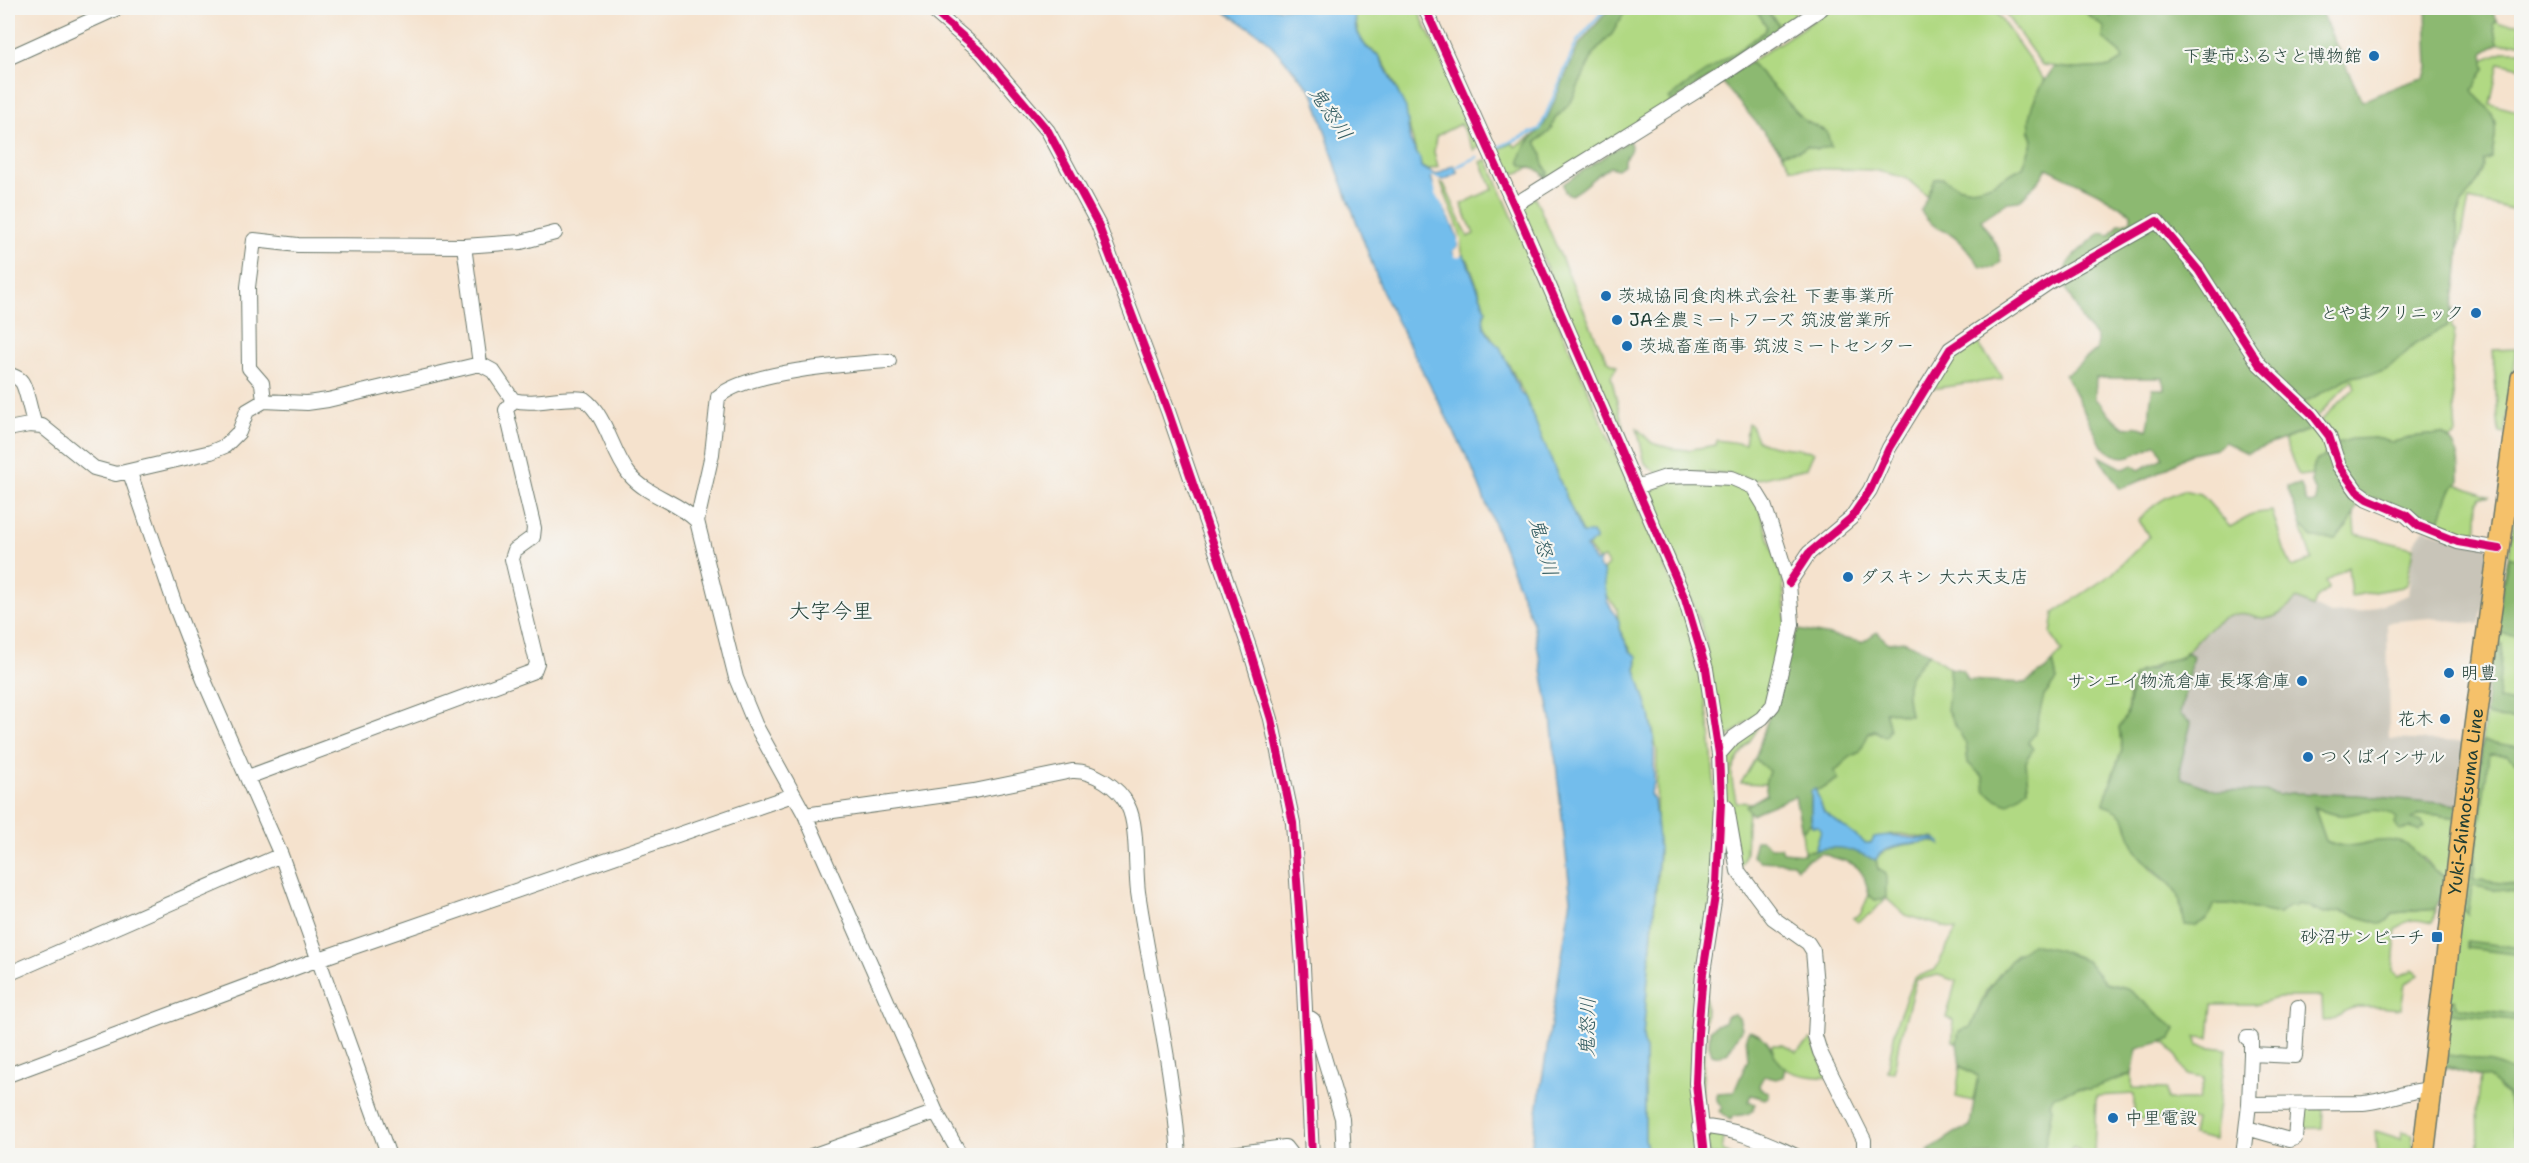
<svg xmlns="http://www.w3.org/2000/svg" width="2529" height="1163" font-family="'Shantell Sans','Klee One',sans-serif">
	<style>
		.industrial { fill: #c8c4b8 }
		.green { fill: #b1d983; stroke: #688b5c; stroke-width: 1.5 }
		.forest { fill: #8cb971; stroke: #567b52; stroke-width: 1.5; fill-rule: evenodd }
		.water { fill: #73bdec; stroke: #497d90; stroke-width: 1.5 }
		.pier { fill: #f5e2cd }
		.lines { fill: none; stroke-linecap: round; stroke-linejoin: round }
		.stream { stroke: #73bdec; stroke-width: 3 }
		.street-casing { stroke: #6a776a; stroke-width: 16 }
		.primary-casing { stroke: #6a776a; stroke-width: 24 }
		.street { stroke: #fff; stroke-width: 14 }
		.primary { stroke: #f5c16b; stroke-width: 21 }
		.cycleway-casing { stroke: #f6f6f2; stroke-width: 11 }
		.cycleway { stroke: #d6006c; stroke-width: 8 }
		.poi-dot { fill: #1f6fb2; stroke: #f6f6f2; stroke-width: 2 }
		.labels { text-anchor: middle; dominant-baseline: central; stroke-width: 4.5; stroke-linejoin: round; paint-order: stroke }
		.poi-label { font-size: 18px; fill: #1f3d34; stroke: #f6f6f2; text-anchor: start }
		.street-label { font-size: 18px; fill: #1f3d34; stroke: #f6f6f2 }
		.water-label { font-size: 20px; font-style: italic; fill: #345d62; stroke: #f6f6f2 }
		.quarter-label { font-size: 21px; fill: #1f3d34; stroke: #f6f6f2 }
	</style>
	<rect width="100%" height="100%" fill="#f6f6f2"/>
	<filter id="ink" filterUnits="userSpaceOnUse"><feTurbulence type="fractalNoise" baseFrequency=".0167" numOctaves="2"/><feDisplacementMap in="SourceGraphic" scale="12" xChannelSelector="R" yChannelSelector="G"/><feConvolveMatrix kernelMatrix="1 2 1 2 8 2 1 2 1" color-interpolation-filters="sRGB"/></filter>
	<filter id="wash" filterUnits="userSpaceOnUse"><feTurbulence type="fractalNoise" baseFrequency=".008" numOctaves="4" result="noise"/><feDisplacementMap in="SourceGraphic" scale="24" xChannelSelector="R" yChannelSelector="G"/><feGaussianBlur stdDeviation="1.35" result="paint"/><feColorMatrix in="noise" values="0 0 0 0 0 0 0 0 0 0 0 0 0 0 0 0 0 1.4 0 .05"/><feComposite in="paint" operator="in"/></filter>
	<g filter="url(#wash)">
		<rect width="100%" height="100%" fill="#f5e2cd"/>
		<path class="industrial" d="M2424 529 2491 548 2480 624 2430 618 2387 622 2389 739 2466 742 2458 805 2388 797 2291 793 2277 795 2269 792 2217 791 2182 778 2180 767 2191 723 2180 714 2193 657 2185 652 2193 643 2210 625 2235 614H2249L2263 619 2288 609 2297 599 2331 614 2361 612 2408 595 2414 543Z"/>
		<path class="green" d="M1354 8H1417L1481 146 1474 150 1460 124 1436 136 1434 152 1438 167 1428 170 1421 167C1420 159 1416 153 1414 145 1406 114 1399 86 1380 57 1377 52 1371 51 1366 46 1356 36 1356 21 1354 8Z
			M1627 8H1755L1768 28 1671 103 1547 181 1543 175 1547 176 1548 172 1543 164 1542 154 1536 142 1550 131 1555 119 1571 102 1594 53 1612 34Z
			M1765 8H1791L1798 17 1789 21 1776 34 1778 24Z
			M1833 8H1993L2045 81 2040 88 2029 131 2033 140 2023 167C1993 182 1975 201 1943 178L1936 179 1927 196 1906 178 1874 170 1791 168 1782 153 1800 150 1807 146 1818 149 1827 132 1805 121 1750 62Z
			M2001 8H2083L2089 16 2104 27 2109 43 2121 53 2123 60 2110 67 2075 69 2042 65Z
			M2496 20 2500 23 2521 24V43L2498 44 2494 24Z
			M2505 51H2521V68L2499 63 2490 104 2521 112 2522 188 2519 199 2521 200V212L2469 200 2459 250C2457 232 2455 215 2464 199 2472 185 2483 178 2483 161L2491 158C2494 144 2499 126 2491 113 2486 104 2477 99 2472 90L2485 69 2483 60Z
			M1541 131 1529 139 1523 166 1533 167 1509 176 1504 175 1493 152 1513 143 1515 147Z
			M1487 159 1682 606 1699 654 1710 731 1714 780 1715 811 1699 1155H1648L1645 1139V1050L1643 1036 1659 855 1656 823 1657 751 1650 715 1636 670 1638 663 1619 629 1617 608 1607 597 1604 590 1602 575 1603 570 1608 565 1604 558 1598 560 1588 546 1587 534 1582 533 1578 525 1525 397 1510 366 1485 327 1483 319 1486 310 1468 260 1463 258 1459 230 1441 183 1444 184 1468 237 1474 234 1461 204 1493 189 1481 162Z
			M1535 197 1596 338 1608 361 1617 366 1611 376 1631 461 1522 211 1524 204Z
			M2454 307 2451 328 2455 330 2451 363 2456 434 2450 439 2442 434 2418 436 2393 442 2375 438 2338 443 2321 420 2355 388 2352 380 2318 416 2303 403 2350 377 2388 369 2415 344 2447 326Z
			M1973 337 2002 376V379L1930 389 1955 352Z
			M2516 349 2504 434 2499 433 2493 350Z
			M1748 423 1751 425 1757 440C1776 450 1793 446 1814 452L1807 468 1755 480 1721 473 1656 472 1645 463 1637 428 1652 443 1670 448 1687 450 1716 445 1717 440 1745 444Z
			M2316 427 2328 455 2324 456 2314 474 2299 476 2284 440Z
			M1717 480 1745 488 1758 503 1783 582 1786 624 1766 707 1722 742 1704 634 1695 609 1647 498 1649 492 1671 481Z
			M2456 484 2490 497H2480L2478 502 2476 541 2435 529C2445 517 2442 493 2456 484Z
			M2184 490 2201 494 2230 527 2256 513 2272 511 2285 552 2292 567 2312 560 2301 526 2319 537 2335 539 2349 524 2354 513 2356 534 2413 548 2407 584 2402 587 2351 596 2348 567 2326 581 2329 588 2316 599 2313 607 2297 599C2288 608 2275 621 2261 618 2252 616 2243 611 2233 615 2208 623 2201 638 2183 655 2177 661 2168 659 2161 662 2152 667 2152 669 2140 671 2137 678 2131 687 2129 694 2127 707 2129 717 2119 727L2122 750 2111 779 2117 810 2125 816 2127 827 2151 869 2171 885 2179 896 2182 915 2207 919 2213 904H2230L2279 914 2289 906 2297 904 2308 906 2315 911H2340L2381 923 2387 921 2393 913 2435 909 2433 923C2417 919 2409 917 2396 929L2393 971 2399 976 2413 970 2419 975 2405 984 2401 1009C2389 1008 2363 1005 2353 1008 2339 1011 2338 1020 2323 1021L2322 997H2279L2255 1005H2212L2209 1038 2195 1037 2198 1045 2226 1049 2214 1140 2192 1135 2195 1120 2134 1119V1094L2096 1096 2094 1155H2079V1150L2072 1147 2071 1155H2043L2052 1108 2050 1103 2053 1096 2060 1092 2077 1088 2090 1089 2132 1074V1088L2166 1089 2167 1100H2199L2204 1078 2187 1075 2168 1043 2158 1042 2171 1039 2176 1029 2127 988 2105 983 2086 960 2017 953 1986 991 1971 1027 1959 1031 1957 1043 1953 1041V1020L1946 1018 1956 981 1938 975 1916 980 1899 1042 1894 1072 1887 1071 1897 1021 1914 978 1935 970 1956 930 1905 915 1886 898 1873 912 1858 922 1853 918 1860 915 1869 895 1876 900 1878 869 1876 860C1880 846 1929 838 1941 844L1935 838C1919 840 1905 832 1892 834 1882 835 1875 844 1865 843L1824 812 1815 789 1824 788C1833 773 1843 759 1860 752 1866 732 1869 730 1890 729L1885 711C1894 710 1900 716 1910 715 1902 678 1907 680 1929 653L1949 668 1950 682 1948 710 1966 744 1968 763 1983 777 1985 790 2028 789 2026 761 2028 742 2044 696 2057 680 2053 662 2062 651 2051 634 2054 613 2112 574 2149 537 2139 520C2152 505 2165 496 2184 490Z
			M2521 503V1142L2510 1091 2498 1088 2508 1095 2514 1133 2521 1152 2518 1155H2492L2478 1150 2477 1102 2480 1077 2439 1066 2505 565 2509 556 2516 505Z
			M1758 728C1752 740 1733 761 1732 773 1731 782 1735 793 1736 802L1752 803 1747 807 1749 810C1743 830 1752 851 1739 868 1732 830 1711 778 1735 742 1739 736 1752 732 1758 728Z
			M1755 759 1769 771 1765 784 1741 783Z
			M2314 806C2340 825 2361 803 2387 811 2399 815 2407 827 2419 831L2411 820C2422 809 2441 817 2455 817L2448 878 2435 872 2424 858 2370 842 2348 848 2326 841Z
			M1811 823 1812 826H1818L1821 830 1815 850 1804 851 1802 831Z
			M1811 1039 1829 1078C1806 1076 1773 1076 1772 1045H1784L1797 1052Z
			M1960 1066 1978 1076 1973 1101 1956 1097Z
			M2303 1108H2323L2322 1128H2299Z
			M2376 1131 2401 1139 2402 1131 2413 1134 2411 1155H2378Z
			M1725 1133 1722 1150 1730 1155H1709L1706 1142 1711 1134Z"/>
		<path class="forest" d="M1610 8H1627L1612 34 1594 53 1571 102 1555 119 1550 131 1536 142 1542 154 1543 164 1548 172 1547 177 1538 170 1523 166 1520 162C1523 140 1536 138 1546 121L1579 45Z
			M1755 8H1764L1778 24 1776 34 1671 103 1669 99 1685 86 1763 33 1767 27Z
			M2083 8H2106L2111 16 2113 13 2111 8H2319L2362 101C2383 93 2403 82 2425 78L2428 68 2426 8H2491L2496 20 2494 24 2498 44 2483 53 2485 69 2472 90C2477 99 2486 104 2491 113 2499 126 2494 144 2491 158L2483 161C2483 187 2464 191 2458 214 2455 226 2459 240 2459 252 2458 276 2455 303 2447 326L2415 344 2388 369 2377 373 2350 377 2303 403 2316 427 2247 453 2225 442 2216 448 2192 453 2156 474 2120 489 2099 456 2124 469 2132 465 2139 470 2163 458 2156 444C2136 454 2121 466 2102 446L2065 374C2078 368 2084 358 2097 351 2100 332 2090 333 2082 320 2080 316 2079 311 2076 307 2068 292 2059 283 2067 265 2073 253 2090 243 2100 233L2110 235 2119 224 2131 221V213L2098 193 2047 168 2039 181 2019 201 2008 202 1981 220 1998 248 2001 262 1994 268 1981 267C1973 257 1963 241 1951 234 1939 228 1928 225 1921 211L1935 179 1943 178C1975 201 1993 182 2023 167L2033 140C2022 112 2038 91 2054 67L2075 69 2110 67 2123 60 2121 53 2103 38 2104 27 2089 16ZM2096 378H2163L2164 389H2153C2148 403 2152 418 2147 430 2135 423 2133 429 2123 426 2116 424 2103 405 2095 399Z
			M1750 62 1805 121 1827 132 1831 147 1818 149 1807 146 1800 150 1782 153 1720 80Z
			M1629 140C1633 149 1630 152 1624 159V164L1617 169 1610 167C1595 174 1586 187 1571 195L1565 192 1563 184Z
			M2442 434C2460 444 2459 463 2459 482 2442 492 2447 515 2435 529L2376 498 2359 503 2349 524 2335 539 2312 538 2306 529 2301 526 2287 486 2301 485 2306 501 2311 504 2316 502V493L2312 483V468L2317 460 2329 455 2338 443 2352 439 2375 438 2393 442 2418 436Z
			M2509 556 2521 560V636L2493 632Z
			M1799 630 1862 642 1877 632 1888 643 1904 641 1929 653C1907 680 1902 678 1910 715 1900 716 1894 710 1885 711 1887 720 1893 730 1885 737L1874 730 1869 733 1860 752 1851 756 1835 771 1838 779 1824 788 1811 791V823L1802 831 1795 796 1751 814 1746 806 1767 794 1765 784 1769 771 1755 759 1795 635Z
			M2502 644 2498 700 2521 704V721C2508 717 2496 721 2485 714L2491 647Z
			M2185 652 2193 656 2180 714 2191 723 2180 767 2182 778 2217 791 2269 792 2278 795 2291 793 2359 795 2458 805 2455 817C2442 817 2422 809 2411 820L2422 821 2425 826 2419 831 2410 828 2399 830 2395 823 2397 818C2380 805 2365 812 2346 815 2334 816 2324 812 2314 807L2326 841C2352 854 2369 837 2395 841 2415 844 2421 861 2435 872 2439 874 2444 876 2448 878L2447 886 2435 909 2393 913 2387 922 2381 924 2341 911 2324 914 2308 906 2297 904 2295 907 2289 906 2279 914 2230 904H2214L2207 919 2195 926 2185 925C2182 915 2182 902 2177 893 2167 876 2147 867 2136 850 2122 826 2135 815 2103 805L2122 750 2119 727C2131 714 2129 694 2133 677L2140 671 2153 669 2161 662 2181 658Z
			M2053 662 2057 680 2044 696 2034 735 2028 742 2033 749 2026 762 2028 789 2008 804 1994 798 1985 790 1983 777 1968 763 1966 744 1947 710 1950 682 1949 668 1963 670 1967 680 2025 683 2045 670Z
			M2483 741 2519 747 2521 749V766L2507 755 2489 754 2473 879 2521 886V893L2472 886 2468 914 2461 907Z
			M1756 840H1762L1770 847H1781L1783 852 1804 854V851C1814 852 1823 847 1833 846 1847 845 1863 854 1876 860L1878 869 1886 874V898L1875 900 1869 895C1862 859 1852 865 1821 853L1807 860 1797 868 1793 863 1760 861 1752 856Z
			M2467 941 2521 948V955L2467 948Z
			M2031 944 2059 950 2086 960 2105 983 2127 988 2176 1029 2171 1039 2137 1049 2132 1074 2090 1089 2077 1088 2054 1096 2050 1103 2052 1108 2043 1155H1936L1928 1151 1955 1133 1970 1126 1978 1076 1960 1066 1957 1043 1959 1031 1971 1027C1984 994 2001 964 2031 944Z
			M2454 999 2458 1007 2521 1015V1021L2451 1013 2450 1001Z
			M1733 1014 1739 1018 1742 1028 1728 1052 1720 1056 1712 1054 1709 1045 1710 1030 1716 1025 1724 1023 1726 1016Z
			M1749 1031C1775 1038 1768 1054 1785 1068L1783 1077 1776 1079 1764 1076 1759 1085 1760 1089 1769 1092V1096L1765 1099 1751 1095 1748 1102 1756 1104C1751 1116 1745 1114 1734 1116L1730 1120 1719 1111 1722 1108 1717 1100V1093L1734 1092 1748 1059 1746 1037Z
			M2440 1054C2468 1057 2497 1061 2521 1076V1151L2514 1133 2508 1095 2488 1078 2467 1074 2439 1063Z"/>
		<path class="water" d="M1219 8H1354L1356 30 1366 47 1379 56 1406 108 1410 141 1420 159 1421 167 1436 175 1453 165 1458 173 1444 180 1431 178 1458 238V246L1453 252 1455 256 1463 255 1466 259 1486 310C1478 324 1490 339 1500 347L1521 394 1525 397 1578 525 1582 533H1592L1595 538V541L1586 547 1595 562 1600 560 1598 567 1603 570 1607 601 1619 621V629L1630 651 1637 656 1636 670 1650 715 1654 739V784L1650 794 1654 800 1659 849 1643 1036 1645 1050V1139L1648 1155H1530L1571 899 1551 718 1533 623 1471 465 1384 296 1337 169 1313 92 1264 37Z
			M1815 789 1824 812 1865 843H1871L1874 837C1898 832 1902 839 1923 839 1931 839 1934 837 1941 842V845L1935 841C1920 843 1881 844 1876 860 1852 850 1841 844 1815 850L1821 830 1818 826H1812C1810 814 1812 803 1811 791Z"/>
		<path class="pier" d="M1432 176 1440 179 1441 182H1436L1439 193 1455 221 1461 239V247L1457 252H1462L1461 257H1455L1453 251 1458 246V238L1452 222 1436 194Z"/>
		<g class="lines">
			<path class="stream" d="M1499 147 1540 129 1577 42 1606 8
				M1452 169 1477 157"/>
		</g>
	</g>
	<g filter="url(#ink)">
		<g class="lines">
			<g class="street-casing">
				<path id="street" d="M930 8 982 53 1048 131 1098 224 1168 411 1249 647 1271 719 1293 823 1303 967 1312 1156
					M1425 8 1514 205 1685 599 1706 669 1719 754 1721 802 1717 883 1703 973 1698 1033 1696 1083 1704 1156
					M8 58 118 8
					M1514 205 1716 79 1822 8
					M464 246 521 242 555 233
					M889 361C848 364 747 371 718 397L712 454 697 521 736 678 755 724 805 815 936 1112 961 1156
					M8 374C12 376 18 377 21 381 26 386 31 415 35 425
					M264 401 262 383 249 368 248 287 254 240 298 245 464 246 480 364
					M8 429 29 425 42 426 94 468 116 474 211 452 225 446 239 432 247 411 264 401 307 403 328 400 480 364 493 371 513 400C537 406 560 395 584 399 607 416 611 451 629 474 647 496 677 501 697 521
					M130 473 175 605 204 680 281 855 389 1156
					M1636 487 1666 477 1692 476 1732 478 1753 487 1764 505 1778 547 1789 583 1792 624 1773 705 1762 718 1733 738 1719 754
					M1789 583 1809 553 1851 518 1870 490 1889 448 1950 349 2051 281 2157 221 2199 271 2259 364 2312 414 2329 436 2339 466 2357 491 2368 499 2406 515 2418 526 2458 542 2499 549
					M248 777 534 671 537 663 512 559 515 550 533 537 534 528 506 410 513 400
					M1722 804 1727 808 1738 871 1773 918 1808 943 1813 951 1817 997 1815 1036 1820 1052 1864 1140V1156
					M805 815 974 791 1072 771C1093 770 1119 787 1128 806 1138 825 1135 869 1138 892 1151 980 1173 1067 1179 1156
					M8 974 281 855
					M2298 1007 2295 1056 2251 1054 2249 1104 2363 1103C2383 1102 2415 1088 2431 1090
					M1307 1016 1313 1020 1342 1118 1344 1156
					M2247 1038H2251V1054
					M8 1075 319 959 793 795
					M1699 1127C1733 1127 1766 1142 1796 1156
					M2247 1128 2289 1140 2295 1138 2298 1105
					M811 1156 936 1112
					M1215 1156 1285 1147 1292 1156
					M2243 1156 2249 1104"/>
			</g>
			<g class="primary-casing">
				<g id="primary">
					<path id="s1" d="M2423 1156 2474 734 2522 378"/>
				</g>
			</g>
			<use href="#street" class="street"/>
			<use href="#primary" class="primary"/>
			<g class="cycleway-casing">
				<path id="cycleway" d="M930 8 982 53 1048 131 1098 224 1168 411 1249 647 1271 719 1293 823 1303 967 1312 1156
					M1425 8 1514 205 1685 599 1706 669 1719 754 1721 802 1717 883 1703 973 1698 1033 1696 1083 1704 1156
					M1789 583 1809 553 1851 518 1870 490 1889 448 1950 349 2051 281 2157 221 2199 271 2259 364 2312 414 2329 436 2339 466 2357 491 2368 499 2406 515 2418 526 2458 542 2499 549"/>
			</g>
			<use href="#cycleway" class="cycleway"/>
		</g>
	</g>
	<g class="poi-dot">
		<circle cx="2374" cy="56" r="6"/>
		<circle cx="1606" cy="296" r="6"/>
		<circle cx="2476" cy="313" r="6"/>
		<circle cx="1617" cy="320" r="6"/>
		<circle cx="1627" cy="346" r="6"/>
		<circle cx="1848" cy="577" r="6"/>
		<circle cx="2449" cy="673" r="6"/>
		<circle cx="2302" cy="681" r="6"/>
		<circle cx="2445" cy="719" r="6"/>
		<circle cx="2308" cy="757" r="6"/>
		<rect x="2431" y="931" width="12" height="12" rx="3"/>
		<circle cx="2113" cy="1118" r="6"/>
	</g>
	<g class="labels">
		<g class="poi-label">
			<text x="2362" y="56" text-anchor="end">下妻市ふるさと博物館</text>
			<text x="1618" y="296">茨城協同食肉株式会社 下妻事業所</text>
			<text x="2464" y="313" text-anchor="end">とやまクリニック</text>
			<text x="1629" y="320">JA全農ミートフーズ 筑波営業所</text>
			<text x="1639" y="346">茨城畜産商事 筑波ミートセンター</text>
			<text x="1860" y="577">ダスキン 大六天支店</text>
			<text x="2461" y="673">明豊</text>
			<text x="2290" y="681" text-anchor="end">サンエイ物流倉庫 長塚倉庫</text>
			<text x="2433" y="719" text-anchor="end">花木</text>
			<text x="2320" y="757">つくばインサル</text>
			<text x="2425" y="937" text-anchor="end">砂沼サンビーチ</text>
			<text x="2125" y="1118">中里電設</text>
		</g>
		<g class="street-label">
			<text stroke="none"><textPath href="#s1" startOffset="357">Yuki-Shimotsuma Line</textPath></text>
		</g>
		<g class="water-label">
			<text transform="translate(1331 113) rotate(56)">鬼怒川</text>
			<text transform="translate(1544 547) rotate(75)">鬼怒川</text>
			<text transform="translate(1587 1027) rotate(-89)">鬼怒川</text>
		</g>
		<g class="quarter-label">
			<text x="831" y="611">大字今里</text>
		</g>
	</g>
	<rect width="2529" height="1163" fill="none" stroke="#f6f6f2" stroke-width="30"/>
</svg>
